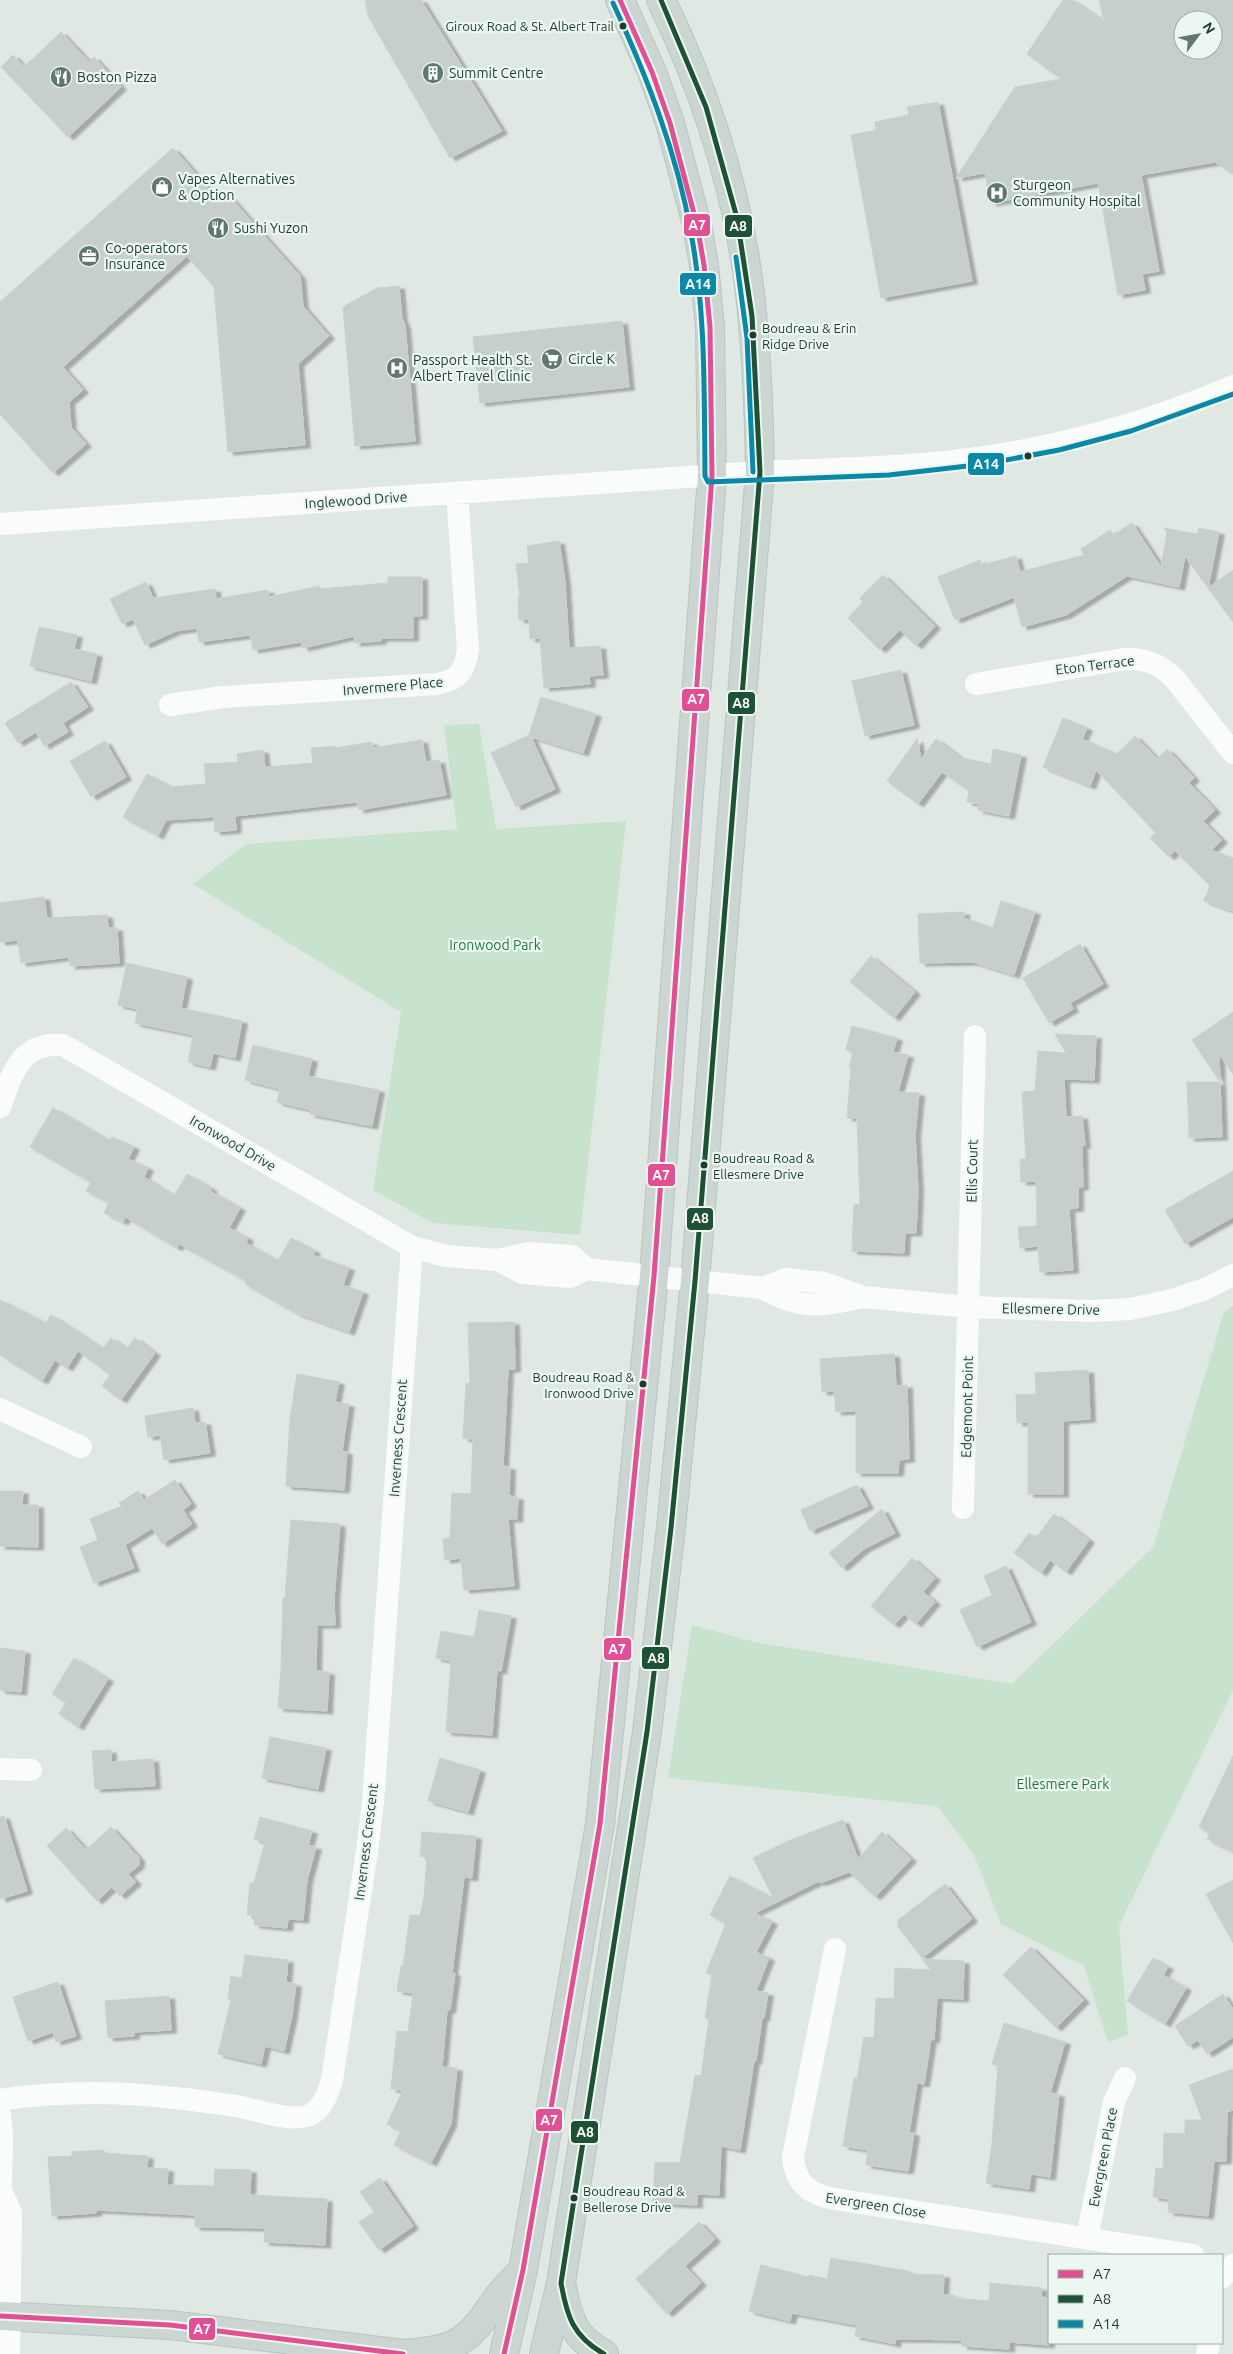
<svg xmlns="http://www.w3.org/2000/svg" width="1233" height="2354" font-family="Ubuntu,sans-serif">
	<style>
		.green { fill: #c7e3cd }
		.building { fill: #c7cfcb; stroke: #c9d1cd; fill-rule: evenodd; filter: url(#shadow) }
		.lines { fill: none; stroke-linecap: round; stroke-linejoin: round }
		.major-casing { stroke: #bac5c1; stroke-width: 30 }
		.minor { stroke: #fafcfb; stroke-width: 22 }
		.major { stroke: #cbd5d1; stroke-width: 28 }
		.bus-1-casing { stroke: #edf7f1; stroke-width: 9 }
		.bus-2-casing { stroke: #edf7f1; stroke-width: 9 }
		.bus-3-casing { stroke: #edf7f1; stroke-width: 9 }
		.bus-1 { stroke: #e15095; stroke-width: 5 }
		.bus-2 { stroke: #1f5136; stroke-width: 5 }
		.bus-3 { stroke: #0b88a5; stroke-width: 5 }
		.bus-dot { fill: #1d3b31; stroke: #edf7f1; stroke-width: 2 }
		.labels { text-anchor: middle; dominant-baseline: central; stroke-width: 4.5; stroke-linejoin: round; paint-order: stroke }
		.bus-label { font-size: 13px; fill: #1d3b31; stroke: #edf7f1; text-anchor: start }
		.poi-label { font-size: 14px; fill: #1d3b31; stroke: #edf7f1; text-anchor: start }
		.street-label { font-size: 14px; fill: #1d3b31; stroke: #edf7f1 }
		.park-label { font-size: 14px; fill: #23763e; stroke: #edf7f1 }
		.line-badge { stroke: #edf7f1; stroke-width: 2 }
		.badge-label { font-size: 14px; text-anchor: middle; font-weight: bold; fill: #fff }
	</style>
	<defs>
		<filter id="shadow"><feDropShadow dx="5.5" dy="3" stdDeviation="1" flood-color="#0004"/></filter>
	</defs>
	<rect width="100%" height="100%" fill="#e0e8e4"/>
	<path class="green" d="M479 724 496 829 626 821 580 1235 433 1223 373 1190 401 1012 193 884 246 844 457 829 444 725Z
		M1233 1306V1690L1119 1926 1128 2035 1108 2042 1084 1966 1001 1924 974 1855 937 1806 668 1778 692 1625 755 1642 1012 1684 1153 1547 1224 1312Z"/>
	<path class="building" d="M365 0H421L502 131 450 158 368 16Z
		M1063 0H1072L1104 22 1099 0H1233V174L1215 162 1141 175 1159 271 1142 274 1145 290 1118 295 1098 183 991 203 985 173 956 178 1015 87 1061 79 1027 54ZM1183 20H1213V50H1183Z
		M61 32 89 62 94 57 121 87 68 137 1 67 13 55 24 67Z
		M938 102 972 281 881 298 851 135 876 130 875 122 909 115 907 107Z
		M173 148 217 198 230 197 300 276 303 306 329 336 298 364 305 445 228 452 214 287 187 256 63 367 83 390 69 402 71 427 86 444 53 473 0 414V302Z
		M399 286 402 319 405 325 415 441 355 446 343 307 377 288Z
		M622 321 629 387 480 403 473 337Z
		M1132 523 1161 567 1167 532 1164 528 1197 534 1199 528 1219 532 1208 588 1185 556 1179 587 1127 576 1066 615 1022 627 1014 597 955 620 938 577 980 560 981 565 1016 556 1020 572 1084 555 1081 549 1110 530 1113 535Z
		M559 541 565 582 569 648 600 646 603 675 589 676 590 684 544 688 540 638 530 639 529 619 519 620 518 597H520L516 564 529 563 527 546Z
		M1233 570V622L1208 588Z
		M883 575 935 626 916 646 900 630 880 650 848 618 863 602 860 598Z
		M388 577H422V616H413V638H381V641L355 643 354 636 303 648 301 642 253 650 250 635 199 642 197 628 176 631 145 645 133 619 122 624 110 599 146 582 153 598 215 589 216 599 268 590 269 597 319 586 320 589 388 583Z
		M39 627 77 635 74 649 97 654 91 681 30 666Z
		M901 670 914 725 865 736 852 681Z
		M71 682 88 707 63 723 68 732 44 746 36 732 18 743 5 723Z
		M541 697 596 714 583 753 531 737 555 789 516 807 491 753 529 735Z
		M1063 718 1087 728 1082 739 1117 754 1135 736 1157 759 1167 749 1194 778 1189 783 1215 810 1203 821 1222 840 1211 850 1233 858V911L1204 901 1210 886 1175 851 1169 857 1150 838 1156 833 1096 770 1090 786 1043 767Z
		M917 739 921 759 936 739 961 758 991 764 993 749 1021 755 1009 816 978 810 979 804 967 802 969 791 942 772 918 804 887 781Z
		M422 740 426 762 439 760 446 795 359 810 357 802 235 816 236 830 215 832 214 817 166 820 158 836 123 817 147 774 171 787 206 784 204 764 238 762 237 754 263 750 265 767 313 763 311 748 335 746V748L372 742 373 748Z
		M105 741 126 777 91 797 70 761Z
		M44 897 47 918 107 915 108 928H117L119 963 70 966 69 957 21 963 18 940 0 942V903Z
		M1001 901 1035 912 1014 975 973 962 920 963 918 914 964 912V918L993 928Z
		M1080 944 1103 984 1070 1003 1073 1009 1049 1023 1023 978Z
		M871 956 915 992 894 1018 850 982Z
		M127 963 187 977 181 1008 242 1021 235 1058 213 1053 210 1067 188 1062 193 1035 135 1023 138 1009 118 1005Z
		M1233 1012V1074L1219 1054 1222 1137 1189 1138 1187 1082H1220L1192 1040Z
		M852 1026 897 1038 893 1052 908 1055 898 1092 919 1093 915 1135 918 1190 916 1233H905L904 1253 852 1251 854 1204 860 1205 857 1118H847L851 1067H849L853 1052 846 1050Z
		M1055 1034 1096 1036 1094 1080 1064 1079 1066 1117 1082 1116 1085 1145H1082L1083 1187H1078V1208L1069 1209 1073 1270 1040 1272 1038 1246 1020 1248 1018 1227 1037 1226 1036 1181 1021 1182 1020 1159H1026L1022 1092 1035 1091 1038 1051 1066 1053Z
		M253 1045 312 1059 308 1076 379 1090 372 1126 310 1114 311 1110 277 1102 280 1089 245 1080Z
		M53 1108 110 1141 112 1137 134 1147 128 1159 148 1168 144 1177 174 1196 187 1174 212 1189 210 1191 240 1208 229 1228 248 1238 246 1243 278 1261 291 1238 315 1251 313 1255 349 1268 343 1285 363 1292 349 1332 296 1313 245 1284 247 1281 179 1244 177 1248 125 1217 123 1222 104 1213 109 1202 86 1191 91 1182 30 1147Z
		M1233 1171V1217L1185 1244 1165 1210Z
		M0 1300 46 1323 51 1315 103 1349 111 1338 127 1349 135 1338 155 1353 121 1400 102 1386 110 1375 78 1351 67 1368 55 1360 42 1381 0 1355Z
		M514 1322 515 1369H508L503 1466 510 1467 509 1496 518 1497 517 1519H508L514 1586 464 1590 461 1558 445 1560 443 1539 450 1538 452 1493 471 1494 473 1439 463 1438 466 1383 470 1384 468 1323Z
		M894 1354 896 1386 907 1385 909 1459 899 1460 898 1473H856V1411L836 1412 834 1391 822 1392 820 1359Z
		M1088 1370 1090 1419 1063 1421V1494H1028V1422L1017 1423 1016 1395 1036 1394 1035 1373Z
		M297 1374 339 1382 335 1402 349 1404 342 1451 347 1452 344 1490 286 1486 290 1419Z
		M193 1408 195 1423 205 1422 210 1453 164 1460 160 1435 148 1437 145 1416Z
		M175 1480 191 1504 183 1510 192 1524 162 1544 152 1528 125 1545 134 1568 94 1583 80 1547 98 1540 90 1519 122 1506 119 1503 138 1491 144 1500Z
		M857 1485 868 1506 810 1531 801 1510Z
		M0 1491H23L22 1505H38V1547L0 1546Z
		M882 1509 895 1533 864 1549 842 1568 829 1553Z
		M1054 1514 1089 1540 1066 1572 1050 1560 1041 1573 1014 1553 1029 1533 1036 1538Z
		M291 1520 340 1524 334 1599 335 1625H317L316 1671 329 1672 327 1711 278 1708 281 1669 283 1598H285Z
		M912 1558 935 1578 923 1592 935 1602 916 1624 904 1614 894 1625 871 1606Z
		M1006 1566 1031 1622 977 1647 960 1610 992 1595 984 1576Z
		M479 1610 511 1616 501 1671 497 1670 492 1735 446 1732 451 1661 436 1658 441 1631 474 1637Z
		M0 1648 25 1651 21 1692 0 1690Z
		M74 1658 108 1679 78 1727 59 1714 66 1702 52 1694Z
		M270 1737 326 1748 318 1789 262 1778Z
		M111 1750V1762L153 1759 155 1786 95 1789 92 1751Z
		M1233 1756V1852L1207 1839 1210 1833 1199 1827Z
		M440 1758 480 1770 468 1812 428 1801Z
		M4 1816 27 1891 0 1899V1817Z
		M260 1817 312 1831 308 1845 316 1847 307 1880 303 1920 288 1919 287 1928 254 1925 255 1915H247L250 1883H254L265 1842 254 1839Z
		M843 1820 858 1859 882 1832 911 1859 875 1897 849 1872 820 1883 819 1881 755 1913 772 1922 756 1952 769 1958 756 1991 768 1993 764 2018H762L756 2061H754L740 2150 721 2146 719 2195 697 2194V2205L653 2203 655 2162 680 2163 695 2075 701 2076 709 2019 705 2018 712 1975 706 1973 726 1923 710 1915 730 1876 774 1899 753 1858 788 1841Z
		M111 1827 139 1858V1865L128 1874 136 1882 120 1896 112 1887 97 1901 47 1846 66 1828 86 1850Z
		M422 1832 476 1836 472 1878 464 1877 452 1973H455L450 2010H447L442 2067 457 2068 451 2124 431 2163 394 2145 401 2131 387 2124 403 2090 391 2089 397 2031 408 2032 413 1993 397 1991 401 1966H403L410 1915 420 1916 424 1897 427 1857 420 1856Z
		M1233 1880V1943L1206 1894Z
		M945 1884 972 1919 922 1958 898 1927V1920Z
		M1031 1947 1084 2000 1056 2028 1003 1975Z
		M245 1955 288 1960 286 1982 296 1984 292 2015 284 2051 265 2046 261 2064 218 2054 231 2000 228 1999 231 1976 242 1978Z
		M1153 1958 1168 1967 1163 1975 1186 1988 1165 2024 1127 2001Z
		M922 1959 964 1961 963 1999 937 1998 934 2040 931 2039 924 2084 917 2083 909 2133H914L908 2171 866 2165 868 2150 843 2146 854 2078 857 2079 864 2037 874 2038 876 1998 894 1999 895 1968 931 1970Z
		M58 1982 76 2036 56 2042 53 2032 28 2041 13 1997Z
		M1223 1994 1233 2009V2037L1207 2054 1198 2040 1188 2046 1175 2026Z
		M169 1996 171 2030 134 2032V2036L108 2038 105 2001Z
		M1004 2023 1065 2042 1050 2093 1059 2094 1050 2177 1031 2174 1029 2189 986 2183 992 2144 998 2066 992 2064Z
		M1233 2069V2110L1227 2112 1226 2161H1214L1208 2216 1168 2212 1169 2199 1153 2197 1156 2168 1163 2169 1164 2133 1185 2134V2120H1202L1189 2085Z
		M103 2150 104 2153 148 2156 147 2168 168 2169 167 2185 214 2186 215 2169 251 2170 250 2195 327 2199 325 2245 264 2242 265 2228 195 2227V2215L96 2210V2213L52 2216 48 2157 72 2156V2152Z
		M380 2178 413 2226 379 2250 359 2222 374 2212 360 2192Z
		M699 2222 715 2239 685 2266 701 2283 667 2314 636 2279Z
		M831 2258 908 2271V2274L944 2275 943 2295H954V2298L989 2301 990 2283 1042 2288 1041 2297 1049 2298V2345L1009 2342V2349L962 2346V2340L896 2339 895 2344 855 2336 857 2325 792 2313 790 2321 749 2311 761 2265 809 2277V2275L827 2279Z"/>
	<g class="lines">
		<g class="major-casing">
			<path id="major" d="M562 2287C568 2319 574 2338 604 2354
				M0 2316 170 2325 403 2354
				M401 2354C417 2353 432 2352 447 2347 473 2338 484 2316 499 2296 505 2288 513 2280 520 2273
				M504 2354 523 2270 600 1824 654 1276 712 476 710 327 704 265 697 225 670 123 652 72 620 0
				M544 2354 561 2283 647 1732 671 1528 695 1281 760 472C759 413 757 353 750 294 738 193 706 92 661 0"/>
		</g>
		<path class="minor" d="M0 524 760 472C821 470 883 468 945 462 1042 452 1143 425 1233 386
			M976 684 1125 659C1145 658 1160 664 1174 678L1233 753
			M170 705 223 697 437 684C459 680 465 671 468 649L457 493
			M0 1107C13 1073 19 1042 63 1045L412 1247 446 1256 498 1260 528 1253 572 1256 587 1269
			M498 1260 522 1273 570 1277 587 1269 762 1288C802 1311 820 1306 863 1297
			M762 1288 786 1279 825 1283 863 1297 969 1307 1091 1311 1130 1309 1172 1300 1205 1289 1233 1275
			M0 1409 81 1447
			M963 1508 975 1036
			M0 1769 31 1770
			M835 1949 793 2157C795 2184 810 2195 835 2199L1193 2255
			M0 2100C58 2091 117 2091 175 2098 195 2100 216 2103 236 2106 254 2109 290 2122 307 2116 322 2111 328 2094 332 2080L367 1851 373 1803 412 1247
			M0 2115 2 2136 1 2190 11 2213 9 2354
			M1087 2238 1114 2102 1125 2078
			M1222 2278 1233 2265
			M1207 2354 1209 2343"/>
		<use href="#major" class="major"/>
		<g class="bus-1-casing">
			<path id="bus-1" d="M0 2316 170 2325 403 2354
				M504 2354 523 2270 600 1824 654 1276 712 476 710 327 704 265 697 225 670 123 652 72 620 0"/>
		</g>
		<g class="bus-2-casing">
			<path id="bus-2" d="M604 2354C573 2336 567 2317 561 2283L647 1732 671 1528 695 1281 760 472 752 316 737 218 706 107 661 0"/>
		</g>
		<g class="bus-3-casing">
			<path id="bus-3" d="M613 3C647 77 677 153 691 233 706 313 704 395 705 476L708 482 889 475 985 464 1059 450 1131 431 1233 394
				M736 257 747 338 753 472"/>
		</g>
		<use href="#bus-1" class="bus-1"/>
		<use href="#bus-2" class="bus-2"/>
		<use href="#bus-3" class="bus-3"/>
	</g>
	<defs>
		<g id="building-disc" transform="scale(1.125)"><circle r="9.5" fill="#617870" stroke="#edf7f1"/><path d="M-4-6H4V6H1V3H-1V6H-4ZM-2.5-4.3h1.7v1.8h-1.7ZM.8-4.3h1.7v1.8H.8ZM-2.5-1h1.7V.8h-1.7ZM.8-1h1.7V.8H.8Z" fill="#fff"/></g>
		<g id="restaurant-disc" transform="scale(1.125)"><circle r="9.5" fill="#617870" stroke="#edf7f1"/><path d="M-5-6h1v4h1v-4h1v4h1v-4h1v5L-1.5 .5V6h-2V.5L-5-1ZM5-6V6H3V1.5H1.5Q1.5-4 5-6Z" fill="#fff"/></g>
		<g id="shop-disc" transform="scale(1.125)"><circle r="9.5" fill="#617870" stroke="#edf7f1"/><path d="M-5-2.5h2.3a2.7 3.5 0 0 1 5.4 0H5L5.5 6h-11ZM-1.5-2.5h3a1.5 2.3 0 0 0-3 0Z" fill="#fff"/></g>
		<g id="hospital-disc" transform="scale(1.125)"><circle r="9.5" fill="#617870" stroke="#edf7f1"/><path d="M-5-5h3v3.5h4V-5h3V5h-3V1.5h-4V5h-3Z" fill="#fff"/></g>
		<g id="office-disc" transform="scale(1.125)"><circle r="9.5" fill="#617870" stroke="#edf7f1"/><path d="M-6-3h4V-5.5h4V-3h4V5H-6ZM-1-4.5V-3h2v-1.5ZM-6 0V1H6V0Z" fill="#fff"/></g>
		<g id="supermarket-disc" transform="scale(1.125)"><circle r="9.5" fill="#617870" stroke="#edf7f1"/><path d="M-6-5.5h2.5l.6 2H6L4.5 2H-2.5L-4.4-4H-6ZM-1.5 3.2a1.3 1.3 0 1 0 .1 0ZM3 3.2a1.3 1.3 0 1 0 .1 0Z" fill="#fff"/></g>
	</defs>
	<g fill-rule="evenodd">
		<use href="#building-disc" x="433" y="73"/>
		<use href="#restaurant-disc" x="61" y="77"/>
		<use href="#shop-disc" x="162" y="187"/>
		<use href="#hospital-disc" x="997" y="193"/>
		<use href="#restaurant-disc" x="218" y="228"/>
		<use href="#office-disc" x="89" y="256"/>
		<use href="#supermarket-disc" x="552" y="359"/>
		<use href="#hospital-disc" x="397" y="368"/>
	</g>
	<g class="bus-dot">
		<circle cx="623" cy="26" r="4.5"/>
		<circle cx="753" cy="335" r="4.5"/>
		<circle cx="1028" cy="456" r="4.5"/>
		<circle cx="704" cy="1165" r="4.5"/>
		<circle cx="643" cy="1384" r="4.5"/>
		<circle cx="574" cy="2198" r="4.5"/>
	</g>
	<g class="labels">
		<g class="bus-label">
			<text x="614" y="26" text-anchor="end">Giroux Road &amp; St. Albert Trail</text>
			<text x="762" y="328">Boudreau &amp; Erin<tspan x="762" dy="16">Ridge Drive</tspan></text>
			<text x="713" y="1158">Boudreau Road &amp;<tspan x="713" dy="16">Ellesmere Drive</tspan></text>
			<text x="634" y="1377" text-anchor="end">Boudreau Road &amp;<tspan x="634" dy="16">Ironwood Drive</tspan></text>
			<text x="583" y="2191">Boudreau Road &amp;<tspan x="583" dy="16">Bellerose Drive</tspan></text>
		</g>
		<g class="poi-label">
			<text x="449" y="73">Summit Centre</text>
			<text x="77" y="77">Boston Pizza</text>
			<text x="178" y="179">Vapes Alternatives<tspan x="178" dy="16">&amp; Option</tspan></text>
			<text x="1013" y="185">Sturgeon<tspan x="1013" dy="16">Community Hospital</tspan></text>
			<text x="234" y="228">Sushi Yuzon</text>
			<text x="105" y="248">Co-operators<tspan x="105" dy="16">Insurance</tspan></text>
			<text x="568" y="359">Circle K</text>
			<text x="413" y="360">Passport Health St.<tspan x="413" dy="16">Albert Travel Clinic</tspan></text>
		</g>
		<g class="street-label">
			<text transform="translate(356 500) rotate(-4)">Inglewood Drive</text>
			<text transform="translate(1095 665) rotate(-7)">Eton Terrace</text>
			<text transform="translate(393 686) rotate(-5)">Invermere Place</text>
			<text transform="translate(233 1143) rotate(30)">Ironwood Drive</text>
			<text transform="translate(972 1171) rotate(-89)">Ellis Court</text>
			<text transform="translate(1051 1309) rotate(1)">Ellesmere Drive</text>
			<text transform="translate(967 1407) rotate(-89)">Edgemont Point</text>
			<text transform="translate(398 1438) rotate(-86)">Inverness Crescent</text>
			<text transform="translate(366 1842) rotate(-83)">Inverness Crescent</text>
			<text transform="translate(1103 2157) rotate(-79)">Evergreen Place</text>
			<text transform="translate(876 2205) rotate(9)">Evergreen Close</text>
		</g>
		<g class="park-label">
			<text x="495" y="945">Ironwood Park</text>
			<text x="1063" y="1784">Ellesmere Park</text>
		</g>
	</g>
	<g class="line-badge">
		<rect x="683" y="213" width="28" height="24" rx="5" fill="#e15095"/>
		<rect x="724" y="214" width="29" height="24" rx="5" fill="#1f5136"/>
		<rect x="679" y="272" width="38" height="24" rx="5" fill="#0b88a5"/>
		<rect x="967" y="452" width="38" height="24" rx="5" fill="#0b88a5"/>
		<rect x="681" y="688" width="29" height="24" rx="5" fill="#e15095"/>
		<rect x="727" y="691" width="29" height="24" rx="5" fill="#1f5136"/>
		<rect x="647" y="1163" width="29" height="24" rx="5" fill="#e15095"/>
		<rect x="686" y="1207" width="28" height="24" rx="5" fill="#1f5136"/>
		<rect x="603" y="1637" width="29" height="24" rx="5" fill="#e15095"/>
		<rect x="641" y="1646" width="29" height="24" rx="5" fill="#1f5136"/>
		<rect x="535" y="2108" width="28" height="24" rx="5" fill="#e15095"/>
		<rect x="570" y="2120" width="29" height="24" rx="5" fill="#1f5136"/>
		<rect x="188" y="2317" width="28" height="24" rx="5" fill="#e15095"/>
	</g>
	<g class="badge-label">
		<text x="697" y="230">A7</text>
		<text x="738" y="231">A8</text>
		<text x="698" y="289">A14</text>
		<text x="986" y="469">A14</text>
		<text x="696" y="704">A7</text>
		<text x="741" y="708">A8</text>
		<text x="661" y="1180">A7</text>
		<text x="700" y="1223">A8</text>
		<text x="617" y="1654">A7</text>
		<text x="656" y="1663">A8</text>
		<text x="549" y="2125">A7</text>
		<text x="585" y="2137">A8</text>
		<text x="202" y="2334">A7</text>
	</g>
	<rect x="1048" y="2254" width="175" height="90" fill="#edf7f1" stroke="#9aaca4"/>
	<rect x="1058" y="2270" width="25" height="8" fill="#e15095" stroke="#9aaca4"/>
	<text x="1093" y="2279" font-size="15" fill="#1d3b31">A7</text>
	<rect x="1058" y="2295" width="25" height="8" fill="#1f5136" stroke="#9aaca4"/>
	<text x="1093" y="2304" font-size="15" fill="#1d3b31">A8</text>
	<rect x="1058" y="2320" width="25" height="8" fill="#0b88a5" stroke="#9aaca4"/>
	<text x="1093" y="2329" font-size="15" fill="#1d3b31">A14</text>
	<g transform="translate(1198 35) rotate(58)"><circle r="24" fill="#edf7f1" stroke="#9aaca4"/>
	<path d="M0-4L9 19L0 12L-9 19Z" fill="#617870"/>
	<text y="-8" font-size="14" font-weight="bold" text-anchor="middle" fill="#1d3b31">N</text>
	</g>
</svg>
